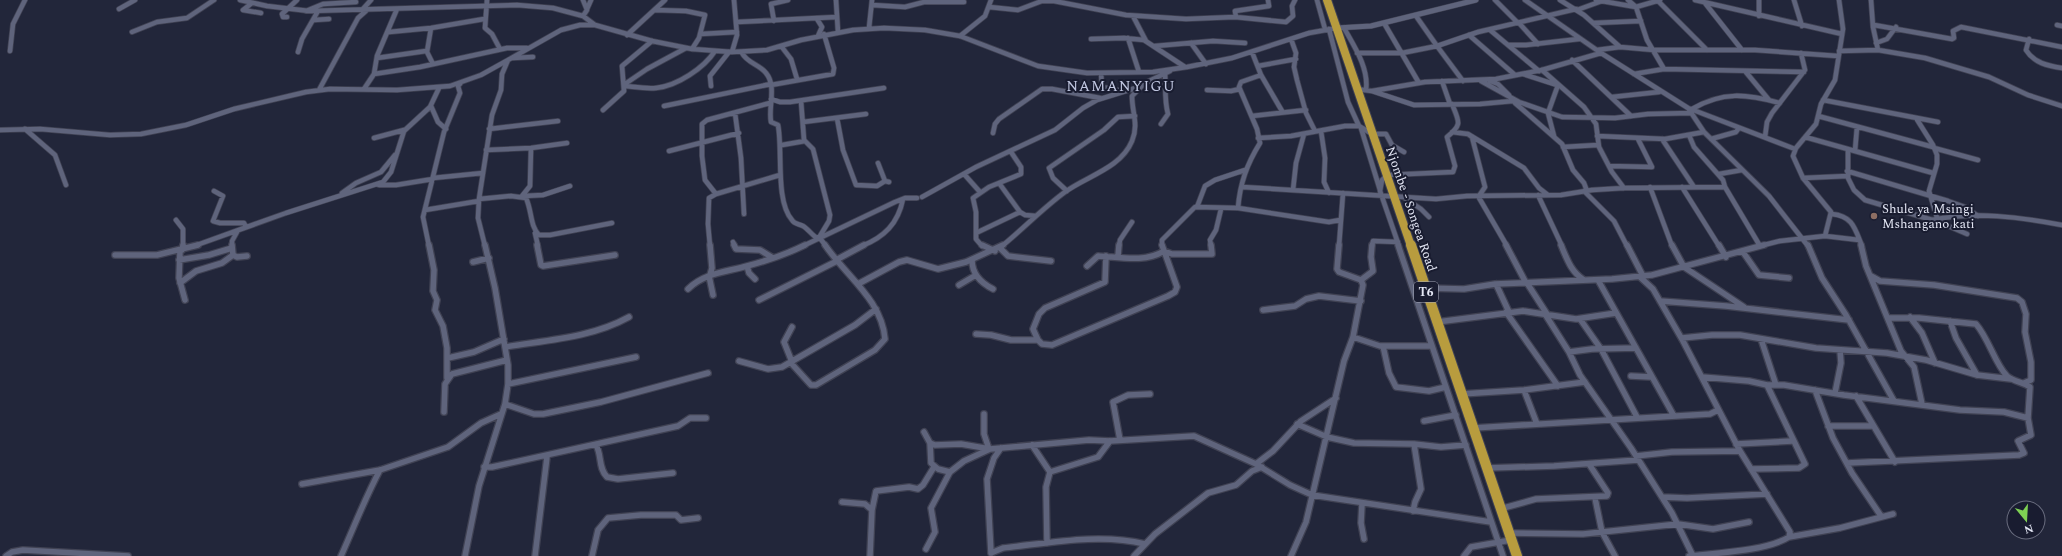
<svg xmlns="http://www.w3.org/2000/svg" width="2062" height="556" font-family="Spectral,serif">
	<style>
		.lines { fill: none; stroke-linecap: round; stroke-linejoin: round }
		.minor-far1-casing { stroke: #404253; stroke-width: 6 }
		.minor-casing { stroke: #404253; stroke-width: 8 }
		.tertiary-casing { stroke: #404253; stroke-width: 6 }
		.trunk-far1-casing { stroke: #404253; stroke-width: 10 }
		.trunk-casing { stroke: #404253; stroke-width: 12 }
		.minor-far1 { stroke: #5f647c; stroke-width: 4.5 }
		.minor { stroke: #5f647c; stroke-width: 5.5 }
		.tertiary { stroke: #5f647c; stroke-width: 5 }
		.trunk-far1 { stroke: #b89c3e; stroke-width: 8 }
		.trunk { stroke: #b89c3e; stroke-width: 10 }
		.education-dot { fill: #8d6e63; stroke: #191c30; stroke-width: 1.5 }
		.labels { text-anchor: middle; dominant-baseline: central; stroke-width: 4; stroke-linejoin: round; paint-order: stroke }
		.shield { fill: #191c30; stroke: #a7aaba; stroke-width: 1 }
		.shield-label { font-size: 12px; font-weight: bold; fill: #e4e7f5 }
		.street-label { font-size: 13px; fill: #e4e7f5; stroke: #191c30 }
		.poi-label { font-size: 13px; fill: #e4e7f5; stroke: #191c30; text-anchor: start }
		.quarter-label { font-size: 15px; letter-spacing: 1px; fill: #c1c7e1; stroke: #191c30 }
	</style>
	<rect width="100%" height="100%" fill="#22263a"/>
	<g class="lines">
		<g class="minor-far1-casing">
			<path id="minor-far1" d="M240 0 267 6 309 11 517 5 553 8 583 16 595 25 652 41 692 49 732 52 767 50 801 40 853 30 884 28 925 30 960 36 1038 66 1087 73 1153 72 1187 67 1232 58 1309 33 1337 28
				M487 0 485 28 492 34 500 49
				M583 0 587 10 583 16
				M836 0 838 32
				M1317 0 1325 29
				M1495 0 1518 23
				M1525 0 1601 53 1688 108 1704 132 1769 196 1808 246
				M1560 0 1584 15 1620 47
				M1596 0 1636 7 1660 0
				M1628 0 1636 7 1647 40 1664 69
				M1695 0 1842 34
				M1759 0V16
				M1794 0 1802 26
				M1871 0 1873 27 1878 50
				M1658 1 1707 50
				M252 3 243 10 261 13
				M1705 3 1742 50
				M872 5 905 7 924 2H964
				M989 7 1018 10 1042 1H1054L1126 15 1186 19 1235 17 1286 22 1293 16 1292 6 1295 0
				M119 9 135 0
				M587 9 591 0
				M362 10 371 0
				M655 10 686 11 705 15 699 38 692 49
				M1577 10 1602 1
				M306 11 323 4 356 2
				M1133 16 1146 41
				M1416 16 1437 46
				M287 17H283L282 14 297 0
				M1236 17 1235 11 1269 6 1268 0
				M817 19 822 27 818 36
				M314 20 329 19
				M774 21 771 4 788 0
				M737 22 837 17
				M1384 23 1419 83
				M1519 23 1538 44
				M1593 23 1641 21
				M1874 25 1952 39 1954 38 1953 31 1961 27 2062 47
				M2057 25 2062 26
				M431 28 427 52 433 64
				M869 28 872 0
				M1344 28C1354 46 1369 68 1366 90
				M1329 29 1348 102 1359 126
				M1490 30 1539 71
				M132 32 157 22 187 18 214 0
				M389 32 431 28 484 19
				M700 34 737 32
				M627 35 665 0
				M1469 35 1515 75
				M960 36 985 16 991 0
				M1128 38 1139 72
				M1091 39 1124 38 1144 40 1185 67
				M1291 39 1296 53 1294 67 1297 80 1306 113 1315 131
				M2029 39 2026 50C2034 63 2048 66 2062 68
				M1191 43 1206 64
				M1876 43 1887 39 1896 27
				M1509 45H1526L1579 39
				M781 46 791 59 797 79
				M1155 46 1213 41 1245 43
				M1437 46 1463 81
				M1597 50 1620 47 1654 50H1755L1838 56
				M10 51 13 24 25 0
				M1839 51 1878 50 1925 58 1989 77 2028 95 2062 106
				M298 52 302 39 318 11
				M732 52 737 35 734 0
				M742 53C747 63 759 64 766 73 777 86 768 107 771 122L778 125C783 150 775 201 792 220 794 224 799 224 803 226 808 229 812 235 817 238
				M1357 53H1401
				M1402 53 1437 46 1478 32 1576 9
				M377 58 426 51
				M512 58 533 57
				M1572 60 1631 116
				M1258 66 1296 59
				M1542 70 1584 107 1596 124 1599 147 1612 172 1624 188
				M1745 71 1769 100
				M1101 73 1102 87 1123 91
				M374 74 420 67 507 48H527
				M1523 74 1557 85
				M1634 74 1664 69 1804 72
				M1261 75 1282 111
				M1442 81 1450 104
				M1481 81 1519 102 1562 117 1615 118 1648 114 1691 113
				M1490 81 1498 84 1509 95
				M625 84 647 69 686 48
				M771 85 833 74 834 68 824 34
				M625 86C635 87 646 89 656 88 677 86 704 68 715 51
				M711 86 710 76 729 52
				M364 89 374 74 377 56 397 9
				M1356 89 1372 91 1414 105 1480 104 1513 101
				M319 90 358 18 367 10
				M1207 90 1231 91 1240 89
				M1372 91 1425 82 1496 79 1542 70 1601 53
				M1612 97 1659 92
				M771 99 780 102H790L884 88
				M1823 100 1938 122
				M801 101 804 140 813 149 830 215 829 221 820 236
				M1515 103 1562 144 1573 170 1584 183 1587 191
				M431 106 438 122 446 129
				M664 106 771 84
				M1688 108 1795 149
				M1692 109C1723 91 1746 94 1780 103
				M603 110 624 91 622 66 652 41
				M735 113 741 158 744 214
				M1252 116 1306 110
				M1818 116 1933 147
				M837 118 843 150 856 185 877 186 885 181 889 182
				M1916 118 1933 145 1937 155V164L1929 191 1938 221
				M803 122 866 114
				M1161 124 1168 114C1164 99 1166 88 1165 73
				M1361 128 1380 190
				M25 129 55 155 66 185
				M489 129 558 121
				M0 130 40 129 110 135 141 134 186 125 234 109 306 92 330 89 397 90 450 86 481 75 508 60
				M1321 131 1325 158 1324 182 1329 193
				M1452 132 1468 134 1472 137 1485 187 1479 196
				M993 133 995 124 999 119 1042 89H1052L1100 98
				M1468 134 1524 168 1539 188 1548 195
				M1689 135 1694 147 1723 180 1725 187 1760 246
				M1554 136 1548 113 1558 85
				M1597 136 1665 139 1704 132
				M1765 137 1767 122 1772 113 1805 70 1801 53
				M1805 137 1933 173
				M374 138 404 130
				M1258 138 1291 136 1345 126H1359L1372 134H1386L1392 145 1404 152
				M1662 139 1694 187
				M1711 139 1736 132 1739 128
				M782 145 805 141
				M1563 147 1598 145
				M1934 148 1978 160
				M1848 149V178L1854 190 1865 200 1939 222 1967 234
				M486 150 531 148 567 143
				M669 151 739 133
				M1855 151 1857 127
				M878 163 885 181
				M1609 166 1652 167 1638 139
				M1847 171 1948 201 1965 207 1978 216
				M964 174 980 192
				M1719 174 1742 170
				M433 178 483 173
				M1803 178 1848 176
				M999 183 1020 212 1025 215 1036 216
				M379 185H396L433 179
				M1242 187 1436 199 1467 196 1561 195 1592 190 1624 188 1725 187
				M1650 187 1672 246
				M1682 187 1719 246
				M1293 190 1296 163 1304 134
				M214 191 223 196 213 221 220 223H244L246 227
				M1067 191 1053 178 1049 168 1104 130 1118 117 1135 116
				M1584 191 1614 221 1627 246
				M342 193 356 183 381 172 395 155
				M716 194 705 180 702 156V124L707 120 770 103
				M1538 195 1562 246
				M522 196 530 186 531 148
				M524 196 543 195 570 186
				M1478 196 1507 246
				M922 197 976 167 1055 130 1083 108 1097 100 1139 87
				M1403 197 1421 209 1429 217
				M479 199 511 196 526 198C532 211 530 226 539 235H550L612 223
				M1197 207 1205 186 1215 180 1245 170
				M1238 208C1240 183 1247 164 1260 143L1257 129 1239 87 1241 82 1261 75 1252 52
				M425 210 479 201
				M1832 214C1853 216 1855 229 1862 246
				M176 220 183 229V246
				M1932 220C1976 211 2018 217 2062 225
				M535 233 538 246
				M976 233 1020 212
				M1825 236 1859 240
				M819 237 826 246
				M733 242 735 246
				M194 246 286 213 383 182 391 172 404 131 430 107 439 88
				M232 246V241L237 232
				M429 246 423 217 444 132 460 93 458 86 460 84
				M485 246 478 218 479 199 492 115 501 90 502 74 508 60 561 30 580 25H595
				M710 246 708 224 709 198 716 194 780 175
				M803 246 895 202 905 198H917
				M862 246C884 237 898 224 903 199
				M982 246 976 239V212L973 198 989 187 1021 174V167L1011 152
				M1002 246C1023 229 1043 208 1065 192 1087 176 1121 168 1132 141 1139 124 1132 113 1132 96L1145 83 1170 71
				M1119 246 1120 240 1132 222
				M1162 246V240L1195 207 1238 208 1329 222 1340 220
				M1211 246 1210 240 1216 230 1221 209
				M1339 246 1343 193
				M1372 246 1373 241 1398 242
				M1399 246 1380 191 1382 180 1387 175 1453 172 1455 166 1447 137C1463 124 1459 122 1452 104
				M1760 246 1780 241 1825 236 1831 212 1803 178 1793 156 1796 148 1816 124 1821 104 1835 80 1843 29 1839 0"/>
		</g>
		<g class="minor-casing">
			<path id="minor" d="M232 245 233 255 237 257 247 256
				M429 245 434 270 433 291 437 300 435 310 443 326 447 348V378
				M537 245 541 265 543 266 615 255
				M710 245 712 268 710 275
				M734 245 736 249 760 250 773 258
				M982 245 995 251
				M1398 245 1503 556
				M1506 245 1526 283
				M1561 245C1567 259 1571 272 1584 280
				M1627 245 1643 276
				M1672 245 1684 267 1744 307
				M1719 245 1726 257
				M1808 245 1822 278 1846 315 1894 401
				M1861 245 1866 266 1901 351 1914 367 1922 404
				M1000 248 1008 256 1051 261
				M182 250 183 245
				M180 251 179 278 185 300
				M1743 252 1759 275 1789 278
				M115 255H157L198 245
				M1118 256 1119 245
				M179 260 209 255 232 248
				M836 260 864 245
				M972 260C972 274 981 283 993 289
				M473 262 489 258
				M747 266 749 273 755 279
				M1087 266 1098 256C1119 257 1145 263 1164 251L1172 254H1212L1211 245
				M709 276 713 295
				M1871 276 1880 281 1934 285 2017 298 2022 302 2026 314 2025 332 2031 362V380L2024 383
				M1640 277 1653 289 1683 341 1740 451 1790 532 1789 537C1767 551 1716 553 1689 556
				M1361 280 1373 271 1371 257 1372 245
				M1598 280 1674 416
				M180 283 196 271 222 263 233 255
				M1527 283 1547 314
				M858 284 899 262 907 260 938 269 966 262 1003 245
				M1496 284 1509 312
				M959 285 976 275
				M1425 288 1464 289 1495 284 1612 279 1652 275 1764 245
				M688 289C704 273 726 272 747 266 766 261 787 254 805 245
				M759 300 837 261
				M1660 301 1726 306 1849 320
				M1263 310 1295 306 1306 299 1319 296 1361 301
				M1506 312 1558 386
				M1545 314 1569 352 1580 375 1631 448 1672 513 1693 556
				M1910 317 1922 333 1935 363
				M1580 319 1601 349 1637 417
				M1950 321 1956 338 1977 375
				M1437 322 1523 311 1576 319 1616 313
				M792 327 784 342 792 362
				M976 334 991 335 1011 340H1038L1042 344 1052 345 1168 296 1175 292 1177 287 1162 245
				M1353 337 1380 346H1432
				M1682 338 1712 335H1740L1816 348 1887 353 1926 360 1977 375 2011 379
				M1761 339 1776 385
				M1038 340 1033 329 1039 314 1045 308 1105 282 1106 256
				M1383 346 1389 373 1396 387 1429 391 1446 387
				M505 347C547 340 591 338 629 317
				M1569 352 1592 349 1636 348
				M448 358 474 352 504 339
				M739 361 768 369 782 367 855 325 876 309
				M791 363 811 385H816L875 350 885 339C882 300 846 276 825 245
				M1631 376 1651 377
				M1702 377 1749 381 1767 385H1784L1844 395 1960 410 2004 412 2028 418
				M508 384 636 357
				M1524 390 1537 424
				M1815 390 1833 438 1852 473 1881 516
				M1835 393 1841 363 1840 350
				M1461 394 1524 390 1585 382
				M1856 396 1895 462
				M505 404 534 414H543L601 402 708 373
				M444 412 445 384 452 374 507 360
				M984 414V434L989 449
				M1424 421 1456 415
				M1297 424 1327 437 1354 443 1414 444 1441 447 1466 445
				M1828 426H1872
				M1473 428 1710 414 1718 410
				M924 432 930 443 935 445 961 444 990 449 1089 440 1110 441 1194 436 1256 464 1290 485 1312 495 1491 522
				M1120 440 1113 402 1128 395 1150 394
				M930 443 931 463 938 469 950 472
				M1736 444 1792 441
				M596 445C602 455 598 468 607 477L618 479 673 473
				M1032 445 1050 472
				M1636 456 1672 452 1740 451
				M1847 463 2019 455 2024 453 2018 441 2031 435 2028 418 2030 387C2023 382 2014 382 2007 376 1995 364 1989 339 1976 324L1919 318H1888
				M1256 464 1273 451 1301 421 1336 398
				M484 467H492L678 426 690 418H706
				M1486 468 1554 466 1638 460
				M1751 469 1799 468 1805 464 1767 385
				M302 484 380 470 448 447 481 423 501 414
				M1662 497 1687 498 1767 494
				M1595 498 1602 532 1615 556
				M842 502 865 504 872 510 870 556
				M1362 504 1361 523 1364 539
				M1500 509 1536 499 1607 496 1608 493 1589 464
				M872 510 876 491 909 487 918 489 923 485 934 467
				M1413 511 1415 502 1421 489 1414 444
				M1509 533 1583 534 1678 524 1713 529 1749 522
				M1789 537 1840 528 1893 514
				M1047 543 1046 487 1050 472 1098 457 1110 441
				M926 549 935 532 931 508 950 472 964 461 990 449
				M991 553 1003 548C1050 543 1099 533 1145 544
				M991 553 987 479 994 458 1001 448
				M6 556 12 552 23 550 128 556
				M341 556C354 527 365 498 380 470
				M465 556 479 486 505 404 508 384V365L495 288 485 245
				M535 556 547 457
				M592 556 598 530 608 518 641 515H676L681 520 698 518
				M1134 556 1155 534 1208 493 1236 485 1252 471 1262 467
				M1291 556 1306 522 1344 361 1353 337 1363 285 1361 280 1339 272 1337 269 1339 245
				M1464 556 1471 547 1511 540"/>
		</g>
		<g class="tertiary-casing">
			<path id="tertiary" d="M1337 28 1371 26 1476 0"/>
		</g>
		<g class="trunk-far1-casing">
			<path id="trunk-far1" d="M1327 0 1411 246"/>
		</g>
		<g class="trunk-casing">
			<path id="trunk" d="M1411 245 1517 556"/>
		</g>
		<use href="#minor-far1" class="minor-far1"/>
		<use href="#minor" class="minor"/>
		<use href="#tertiary" class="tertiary"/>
		<use href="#trunk-far1" class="trunk-far1"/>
		<use href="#trunk" class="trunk"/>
	</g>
	<circle class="education-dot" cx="1874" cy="216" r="4"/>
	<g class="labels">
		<rect class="shield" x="1414" y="282" width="24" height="20" rx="3"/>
		<g class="shield-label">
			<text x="1426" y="292">T6</text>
		</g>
		<g class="street-label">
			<text transform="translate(1411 209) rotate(71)">Njombe - Songea Road</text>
		</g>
		<g class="poi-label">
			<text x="1882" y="209">Shule ya Msingi<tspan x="1882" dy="15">Mshangano kati</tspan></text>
		</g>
		<g class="quarter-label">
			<text x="1121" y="86">NAMANYIGU</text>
		</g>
	</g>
	<g transform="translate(2026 520) rotate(162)"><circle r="19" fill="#191c30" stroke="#6a6d7f"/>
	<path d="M0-3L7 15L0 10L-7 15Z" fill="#7ed153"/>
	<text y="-6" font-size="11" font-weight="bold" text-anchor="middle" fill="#e4e7f5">N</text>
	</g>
</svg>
